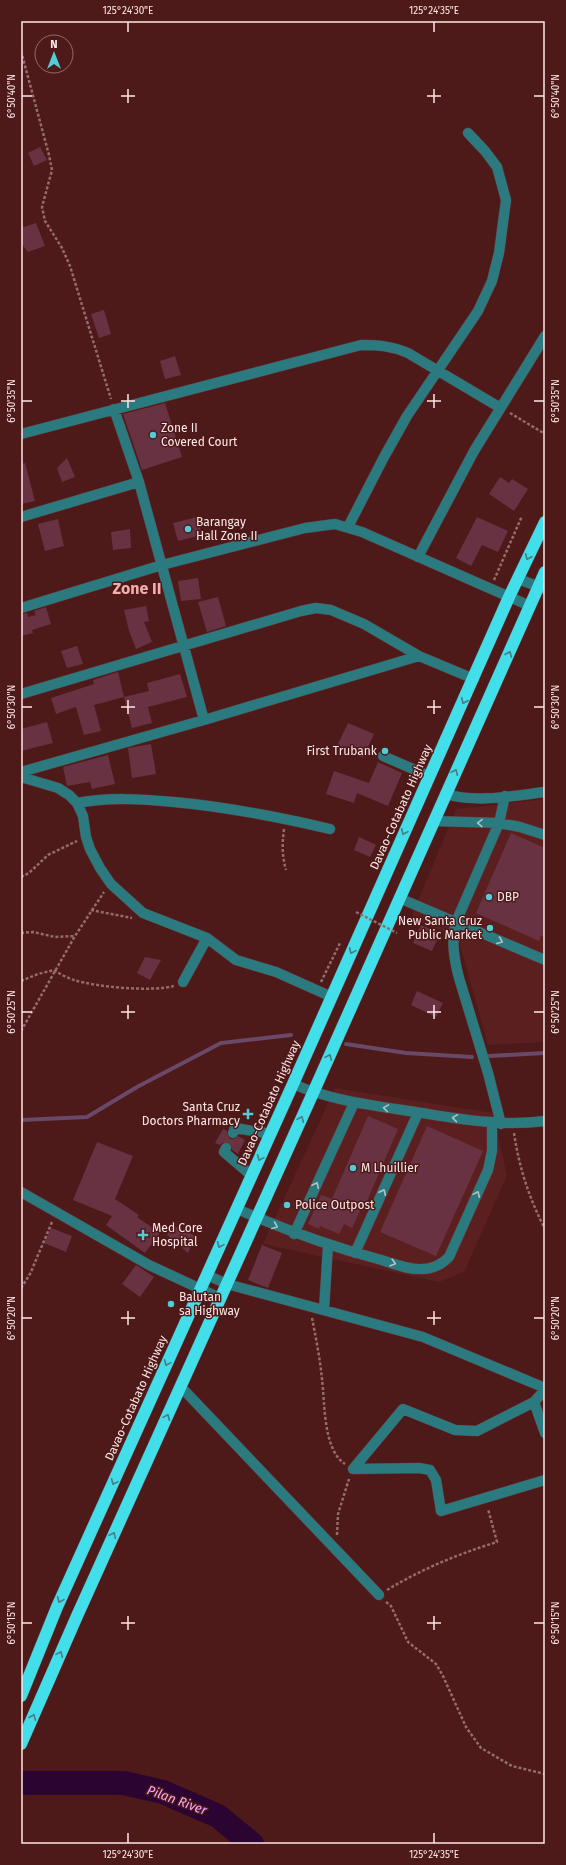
<svg xmlns="http://www.w3.org/2000/svg" width="566" height="1865" font-family="'Fira Sans',sans-serif">
	<style>
		.built { fill: #5b1f20 }
		.lines { fill: none; stroke-linecap: round; stroke-linejoin: round }
		.stream { stroke: #6a4868; stroke-width: 4 }
		.river { stroke: #2b0431; stroke-width: 24 }
		.building { fill: #693242 }
		.minor-tunnel { stroke: #683838; stroke-width: 10; stroke-dasharray: 10 5; stroke-linecap: butt }
		.minor-casing { stroke: #663636; stroke-width: 11 }
		.highway-casing { stroke: #663636; stroke-width: 13 }
		.path { stroke: #946c6b; stroke-width: 2.5; stroke-dasharray: 3 2; stroke-linecap: butt }
		.minor { stroke: #2b7a80; stroke-width: 10 }
		.highway { stroke: #42deea; stroke-width: 12 }
		.path-bridge { stroke: #946c6b; stroke-width: 2.5; stroke-dasharray: 3 2; stroke-linecap: butt }
		.oneway { stroke: #487c82 }
		.oneway2 { stroke: #b4c2c3 }
		.ticks { fill: none; stroke: #fee8e7; stroke-width: 1.5 }
		.poi-dot { fill: #52ccd6; stroke: #4d1919; stroke-width: 1.5 }
		.labels { text-anchor: middle; dominant-baseline: central; stroke-width: 3; stroke-linejoin: round; paint-order: stroke }
		.poi-label { font-size: 12px; fill: #fee8e7; stroke: #4d1919; text-anchor: start }
		.street-label { font-size: 12px; fill: #fee8e7; stroke: #4d1919 }
		.water-label { font-size: 13px; font-style: italic; fill: #f5a7ff; stroke: #4d1919 }
		.district-label { font-size: 16px; font-weight: bold; fill: #f1aeaa; stroke: #4d1919 }
		.neatline { fill: none; stroke: #fee8e7; stroke-width: 1.5 }
		.ticks-label { font-size: 10px; text-anchor: middle; fill: #fee8e7 }
	</style>
	<rect width="100%" height="100%" fill="#4d1919"/>
	<path class="built" d="M545 799V1042L488 1045 458 938 411 918 456 809Z
		M335 1088 493 1113 507 1176 464 1272 439 1282 263 1244Z"/>
	<g class="lines">
		<path class="stream" d="M346 1044 406 1053 472 1057
			M489 1056 545 1053
			M21 1120 87 1117 137 1087 221 1043 291 1035"/>
		<path class="river" d="M21 1783H124L163 1792 218 1816 252 1844"/>
	</g>
	<path class="building" d="M40 147 47 160 34 166 28 153Z
		M36 223 45 246 28 252 21 243V228Z
		M104 310 111 334 99 338 91 314Z
		M175 356 181 375 165 379 160 361Z
		M165 403 182 457 142 470 123 414Z
		M67 458 75 477 62 482 57 468Z
		M25 463 35 501 21 504V464Z
		M500 477 509 483 512 479 528 489 514 511 489 494Z
		M197 517 202 535 178 541 173 523Z
		M477 517 508 531 498 552 482 545 471 566 456 558Z
		M58 519 64 546 45 551 38 524Z
		M130 529 131 548 113 550 111 532Z
		M198 578 201 599 181 601 178 581Z
		M218 597 226 626 207 632 198 602Z
		M146 606 149 621 144 622 152 642 136 649 129 631 124 610Z
		M46 607 51 624 32 630 33 633 21 636V614L27 613 28 617 36 615 34 611Z
		M77 646 83 664 67 668 61 651Z
		M118 672 124 697 94 705 101 731 84 735 76 707 56 714 51 698 94 684 93 680Z
		M180 674 187 697 148 707 152 723 132 728 124 697 149 691 147 683Z
		M47 722 53 743 21 751V729Z
		M348 723 374 734 363 758 337 746Z
		M151 744 156 774 132 778 128 748Z
		M108 755 115 784 92 789 90 782 67 786 63 767Z
		M378 762 402 773 388 806 357 793 354 803 326 794 334 771 369 783Z
		M511 833 545 848V937L541 936 539 941 476 913Z
		M359 837 376 845 370 857 354 850Z
		M421 925 440 933 432 951 413 943Z
		M145 957 161 960 150 980 137 973Z
		M417 991 443 1003 436 1017 411 1005Z
		M368 1116 398 1129 363 1210 361 1209 352 1228 344 1224 339 1234 320 1226 319 1229 308 1224 321 1195 332 1199Z
		M427 1126 483 1151 436 1256 380 1232Z
		M223 1129 227 1131V1134L230 1139H234L238 1136 245 1140 238 1154 232 1150V1145L229 1142H223L220 1145 215 1143Z
		M97 1142 133 1156 115 1199 139 1215 137 1217 160 1233 145 1253 106 1225 112 1216 73 1200Z
		M172 1225 196 1236 188 1253 167 1235Z
		M51 1228 72 1236 66 1252 44 1243Z
		M262 1245 282 1253 268 1288 248 1280Z
		M136 1265 154 1277 140 1297 122 1284Z"/>
	<g class="lines">
		<path class="minor-tunnel" d="M226 1148 233 1133"/>
		<g class="minor-casing">
			<path id="minor" d="M114 409 139 482 204 720
				M21 434 361 345C378 345 392 346 408 353L499 407
				M21 517 139 482
				M348 527 384 457 407 416 478 311 492 281 499 253 506 200 497 167 485 151 468 133
				M418 557 474 451 545 336
				M518 579 545 589
				M21 608 162 565 305 528 335 524 362 532 530 606
				M21 694 301 611 316 608 331 610 364 624 419 656 474 679
				M383 756 429 776
				M21 772 204 720 419 656
				M21 777 58 788 69 795 77 803 83 816 86 837 90 849 100 868 111 884 143 913 207 938 236 960 276 972 332 997
				M445 794C478 803 512 796 545 792
				M77 803C110 797 141 799 174 802 227 807 279 817 330 829
				M433 821 499 823 520 827 545 835
				M399 898 545 960
				M183 982 207 938
				M293 1084C330 1100 369 1105 409 1111 456 1118 497 1127 545 1121
				M501 1124 488 1073 459 978C454 959 451 941 456 922L499 823 505 796
				M233 1133 235 1128 271 1134
				M226 1148 224 1152 252 1176
				M21 1192 149 1265 220 1298
				M237 1209C283 1229 329 1246 378 1259 392 1263 408 1270 422 1269 433 1269 442 1264 449 1257L488 1170 492 1151V1123
				M294 1234 354 1103
				M355 1253 418 1113
				M207 1275 227 1284 423 1337 545 1388
				M324 1310 328 1245
				M181 1387 379 1595
				M534 1402 545 1433
				M353 1469 403 1409 455 1430 477 1431 534 1402 545 1390
				M353 1469 419 1468 430 1470 436 1480 441 1511 545 1480"/>
		</g>
		<g class="highway-casing">
			<path id="highway" d="M21 1696 57 1607 293 1084 509 597 545 522
				M21 1744 77 1616 313 1093 545 572"/>
		</g>
		<path class="path" d="M21 51 49 155 52 170 42 207 45 221 62 248 70 266 111 399
			M510 413 545 434
			M494 580 522 516
			M284 829C282 844 282 856 286 870
			M21 877 29 873 48 855 77 841
			M91 910 132 918
			M21 933 33 932 55 937 74 936
			M21 981 38 974 54 970C60 974 67 978 74 980 96 987 151 992 174 986
			M321 982 340 943
			M21 1031 75 936 104 892
			M514 1133C519 1167 529 1198 545 1229
			M21 1288 30 1274 52 1222
			M312 1318C316 1338 320 1359 322 1379 325 1403 323 1450 345 1464
			M337 1535 338 1514 349 1479
			M387 1590C422 1569 458 1554 497 1542L488 1509
			M386 1602 391 1606 408 1642 436 1664 443 1676 466 1727 481 1748 512 1766 545 1774"/>
		<use href="#minor" class="minor"/>
		<use href="#highway" class="highway"/>
		<path class="path-bridge" d="M356 912 397 933"/>
	</g>
	<defs><path id="oneway-chevron" d="M-2-3.5L2.5 0L-2 3.5" fill="none" stroke-width="1.6" stroke-linecap="round" stroke-linejoin="round"/></defs>
	<g class="oneway">
		<use href="#oneway-chevron" transform="translate(528 557) rotate(115)"/>
		<use href="#oneway-chevron" transform="translate(509 654) rotate(-67)"/>
		<use href="#oneway-chevron" transform="translate(464 701) rotate(115)"/>
		<use href="#oneway-chevron" transform="translate(455 772) rotate(-66)"/>
		<use href="#oneway-chevron" transform="translate(404 832) rotate(114)"/>
		<use href="#oneway-chevron" transform="translate(352 951) rotate(114)"/>
		<use href="#oneway-chevron" transform="translate(329 1057) rotate(-66)"/>
		<use href="#oneway-chevron" transform="translate(301 1119) rotate(-66)"/>
		<use href="#oneway-chevron" transform="translate(260 1158) rotate(114)"/>
		<use href="#oneway-chevron" transform="translate(220 1245) rotate(114)"/>
		<use href="#oneway-chevron" transform="translate(167 1363) rotate(114)"/>
		<use href="#oneway-chevron" transform="translate(167 1417) rotate(-66)"/>
		<use href="#oneway-chevron" transform="translate(114 1482) rotate(114)"/>
		<use href="#oneway-chevron" transform="translate(113 1535) rotate(-66)"/>
		<use href="#oneway-chevron" transform="translate(60 1600) rotate(114)"/>
		<use href="#oneway-chevron" transform="translate(60 1654) rotate(-66)"/>
		<use href="#oneway-chevron" transform="translate(33 1717) rotate(-67)"/>
	</g>
	<g class="oneway2">
		<use href="#oneway-chevron" transform="translate(480 823) rotate(-178)"/>
		<use href="#oneway-chevron" transform="translate(500 941) rotate(23)"/>
		<use href="#oneway-chevron" transform="translate(386 1108) rotate(-171)"/>
		<use href="#oneway-chevron" transform="translate(455 1118) rotate(-172)"/>
		<use href="#oneway-chevron" transform="translate(316 1185) rotate(-65)"/>
		<use href="#oneway-chevron" transform="translate(383 1192) rotate(-65)"/>
		<use href="#oneway-chevron" transform="translate(477 1194) rotate(-66)"/>
		<use href="#oneway-chevron" transform="translate(275 1226) rotate(23)"/>
		<use href="#oneway-chevron" transform="translate(393 1263) rotate(16)"/>
	</g>
	<path class="ticks" d="M128 22V32M434 22V32M128 89V103M434 89V103M22 96H32M121 96H135M427 96H441M534 96H544M128 394V408M434 394V408M22 401H32M121 401H135M427 401H441M534 401H544M128 700V714M434 700V714M22 707H32M121 707H135M427 707H441M534 707H544M128 1005V1019M434 1005V1019M22 1012H32M121 1012H135M427 1012H441M534 1012H544M128 1311V1325M434 1311V1325M22 1318H32M121 1318H135M427 1318H441M534 1318H544M128 1616V1630M434 1616V1630M22 1623H32M121 1623H135M427 1623H441M534 1623H544M128 1833V1843M434 1833V1843"/>
	<g class="poi-dot">
		<circle cx="153" cy="435" r="4"/>
		<circle cx="188" cy="529" r="4"/>
		<circle cx="385" cy="751" r="4"/>
		<circle cx="489" cy="897" r="4"/>
		<circle cx="490" cy="928" r="4"/>
		<path d="M246 1108h4v4h4v4h-4v4h-4v-4h-4v-4h4z"/>
		<circle cx="353" cy="1168" r="4"/>
		<circle cx="287" cy="1205" r="4"/>
		<path d="M141 1229h4v4h4v4h-4v4h-4v-4h-4v-4h4z"/>
		<circle cx="171" cy="1304" r="4"/>
	</g>
	<g class="labels">
		<g class="poi-label">
			<text x="161" y="428">Zone II<tspan x="161" dy="14">Covered Court</tspan></text>
			<text x="196" y="522">Barangay<tspan x="196" dy="14">Hall Zone II</tspan></text>
			<text x="377" y="751" text-anchor="end">First Trubank</text>
			<text x="497" y="897">DBP</text>
			<text x="482" y="921" text-anchor="end">New Santa Cruz<tspan x="482" dy="14">Public Market</tspan></text>
			<text x="240" y="1107" text-anchor="end">Santa Cruz<tspan x="240" dy="14">Doctors Pharmacy</tspan></text>
			<text x="361" y="1168">M Lhuillier</text>
			<text x="295" y="1205">Police Outpost</text>
			<text x="152" y="1228">Med Core<tspan x="152" dy="14">Hospital</tspan></text>
			<text x="179" y="1297">Balutan<tspan x="179" dy="14">sa Highway</tspan></text>
		</g>
		<g class="street-label">
			<text transform="translate(401 807) rotate(-66)">Davao-Cotabato Highway</text>
			<text transform="translate(269 1103) rotate(-66)">Davao-Cotabato Highway</text>
			<text transform="translate(136 1398) rotate(-66)">Davao-Cotabato Highway</text>
		</g>
		<g class="water-label">
			<text transform="translate(177 1800) rotate(20)">Pilan River</text>
		</g>
		<g class="district-label">
			<text x="137" y="588">Zone II</text>
		</g>
	</g>
	<rect width="566" height="1865" fill="none" stroke="#4d1919" stroke-width="44"/>
	<g transform="translate(54 54)"><circle r="19" fill="#4d1919" stroke="#946c6b"/>
	<path d="M0-3L7 15L0 10L-7 15Z" fill="#52ccd6"/>
	<text y="-6" font-size="11" font-weight="bold" text-anchor="middle" fill="#fee8e7">N</text>
	</g>
	<rect x="22" y="22" width="522" height="1821" class="neatline"/>
	<g class="ticks-label">
		<text x="128" y="14">125°24'30"E</text>
		<text x="434" y="14">125°24'35"E</text>
		<text transform="translate(11 96) rotate(-90)" y="4">6°50'40"N</text>
		<text transform="translate(555 96) rotate(-90)" y="4">6°50'40"N</text>
		<text transform="translate(11 401) rotate(-90)" y="4">6°50'35"N</text>
		<text transform="translate(555 401) rotate(-90)" y="4">6°50'35"N</text>
		<text transform="translate(11 707) rotate(-90)" y="4">6°50'30"N</text>
		<text transform="translate(555 707) rotate(-90)" y="4">6°50'30"N</text>
		<text transform="translate(11 1012) rotate(-90)" y="4">6°50'25"N</text>
		<text transform="translate(555 1012) rotate(-90)" y="4">6°50'25"N</text>
		<text transform="translate(11 1318) rotate(-90)" y="4">6°50'20"N</text>
		<text transform="translate(555 1318) rotate(-90)" y="4">6°50'20"N</text>
		<text transform="translate(11 1623) rotate(-90)" y="4">6°50'15"N</text>
		<text transform="translate(555 1623) rotate(-90)" y="4">6°50'15"N</text>
		<text x="128" y="1858">125°24'30"E</text>
		<text x="434" y="1858">125°24'35"E</text>
	</g>
</svg>
